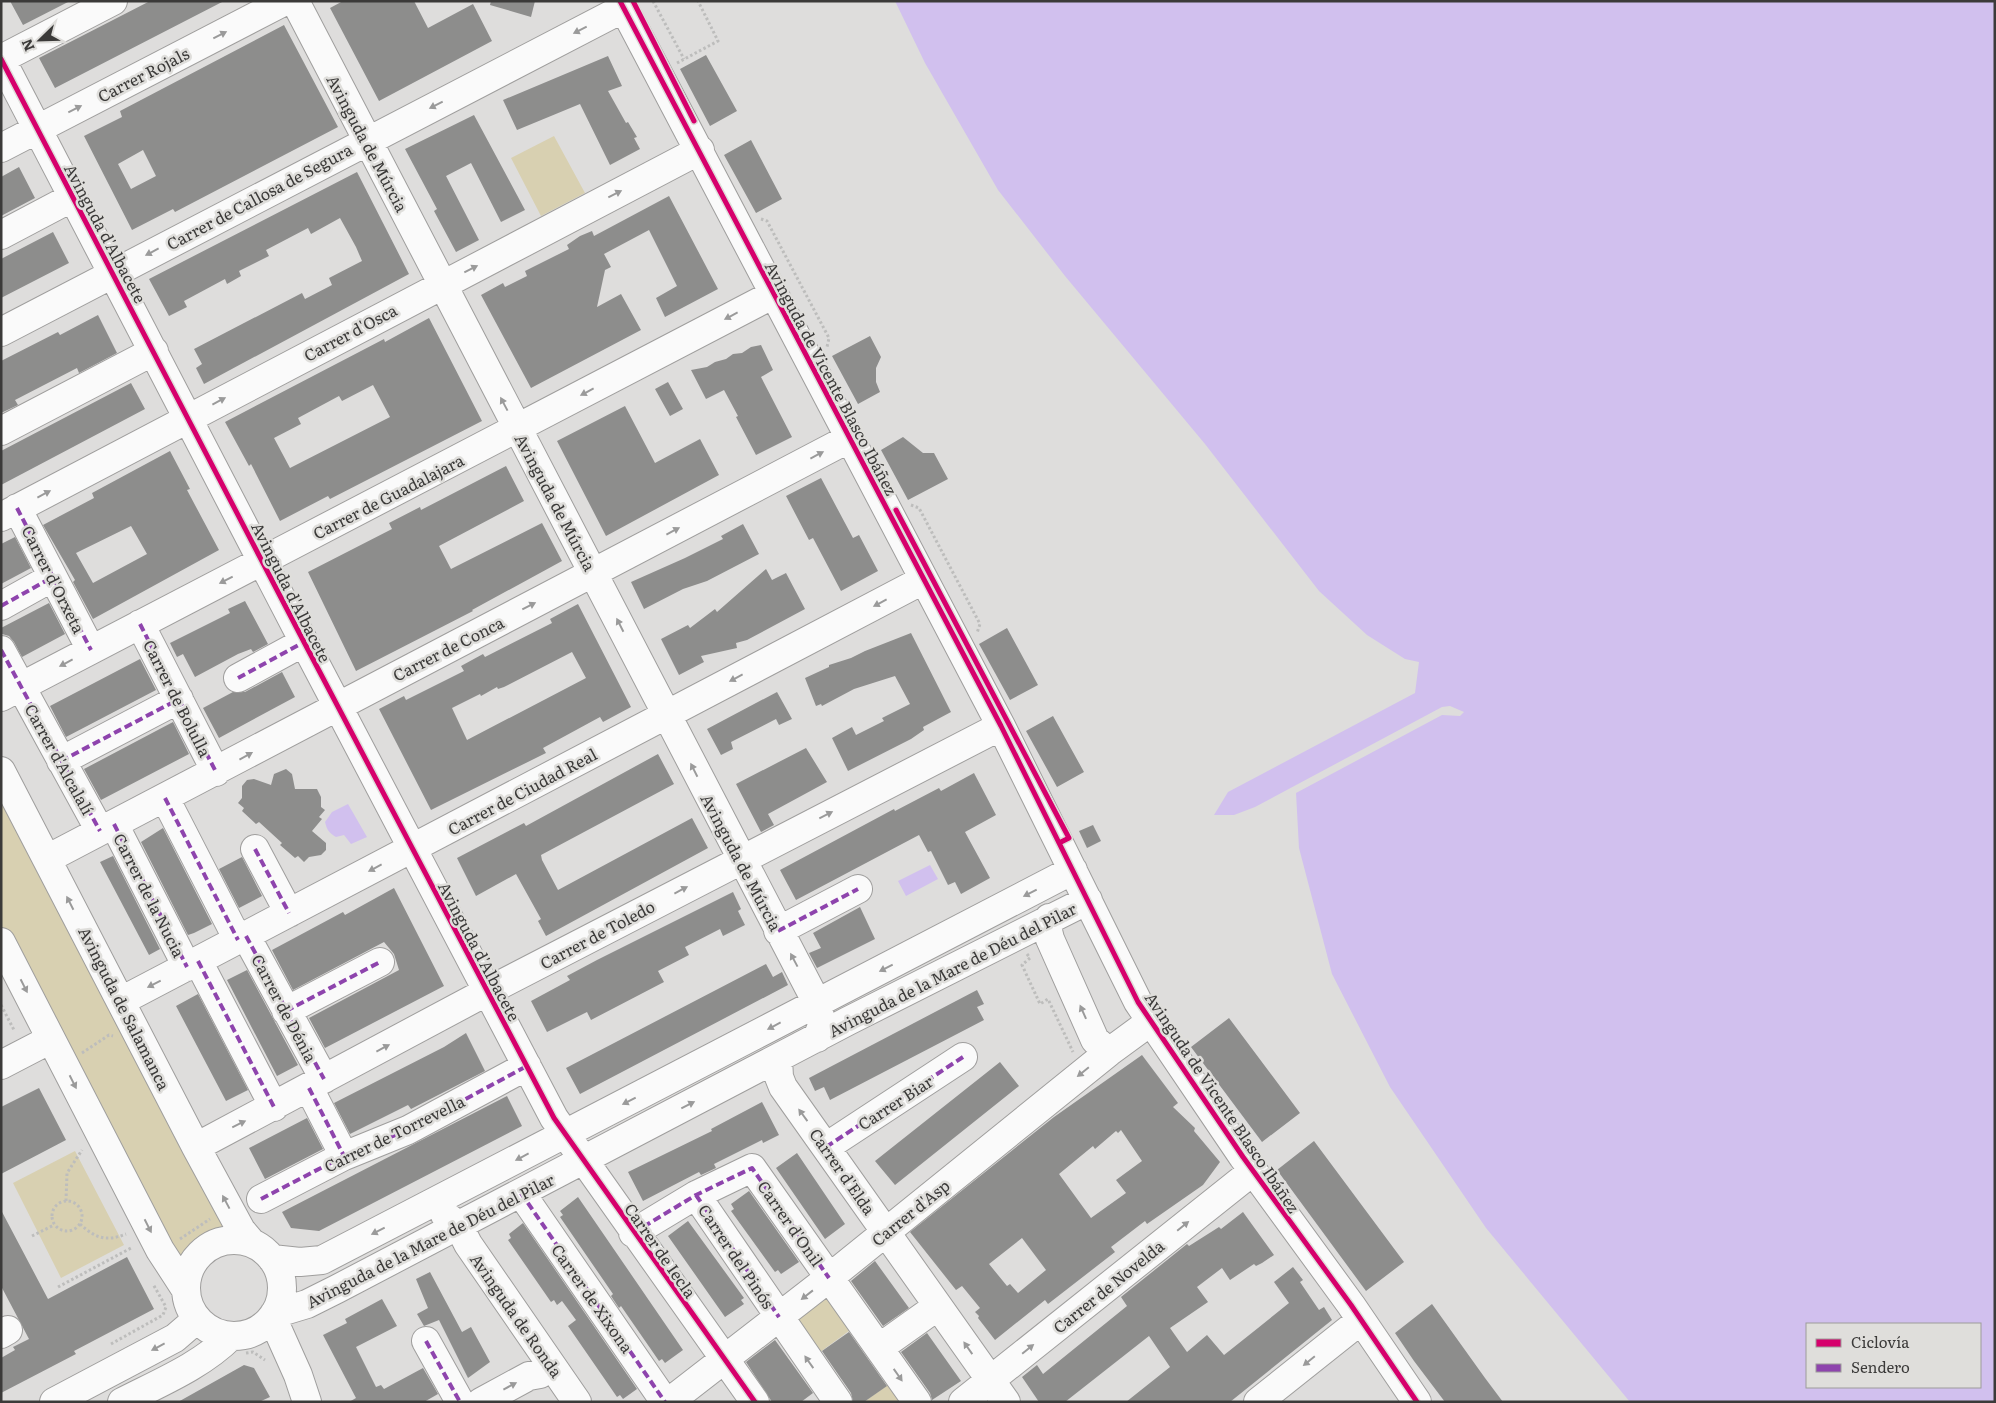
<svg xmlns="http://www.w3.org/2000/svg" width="1996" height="1403" font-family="Literata,serif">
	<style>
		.green { fill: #d8d0b1 }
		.water { fill: #d1c0ee; fill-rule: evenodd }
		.building { fill: #8d8d8c; fill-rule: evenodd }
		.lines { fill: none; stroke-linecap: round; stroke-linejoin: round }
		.minor-casing { stroke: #9f9e9d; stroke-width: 30 }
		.path { stroke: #bdbdbc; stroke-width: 3; stroke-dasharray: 2.5 2.5; stroke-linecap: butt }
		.minor { stroke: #fafafa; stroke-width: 28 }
		.quiet { stroke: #8e44ad; stroke-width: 4; stroke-dasharray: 8 4; stroke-linecap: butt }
		.cycleway-casing { stroke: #dfdedb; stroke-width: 8 }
		.cycleway { stroke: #d6006c; stroke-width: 5 }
		.oneway { fill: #9a9a9a }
		.labels { text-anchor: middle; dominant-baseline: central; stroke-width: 5; stroke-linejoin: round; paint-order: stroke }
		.street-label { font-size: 16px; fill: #3b3a39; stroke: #dfdedb }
	</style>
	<rect width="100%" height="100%" fill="#dedddc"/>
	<path class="green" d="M554 136 585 193 541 216 511 158Z
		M1 787 230 1227C205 1231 189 1242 176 1264L1 930Z
		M75 1151 124 1245 61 1278 13 1183Z
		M831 1295 853 1328 816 1355 792 1322Z
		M892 1382 906 1402H864Z"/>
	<path class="water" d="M895 1H1995V1402H1630L1486 1228 1390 1087 1332 974 1299 848 1296 793 1442 715 1460 716 1464 712 1450 706 1442 707 1255 807 1234 815H1214L1228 792 1415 693 1419 662 1405 659 1367 635 1319 591 1205 444 1065 276 998 190 925 63ZM1807 1324H1980V1387H1807Z
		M348 804 367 837 351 844 344 835 336 837C329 833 327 830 325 822L332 812Z
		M930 865 938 879 906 896 898 881Z"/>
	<path class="building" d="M10 1H70L23 25Z
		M150 1H224L55 88 39 58Z
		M343 1H414L428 28 473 4 492 41 379 101 330 8Z
		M491 1H535L531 17 490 5Z
		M284 25 338 127 175 212 173 209 132 230 84 136 122 117 120 111ZM143 150 156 176 131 189 118 164Z
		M706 55 737 111 710 126 680 69Z
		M608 56 622 86 608 91 626 123 628 122 637 137 634 138 640 149 610 165 580 104 517 130 503 100Z
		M474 115 525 210 501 222 471 163 446 176 479 240 456 252 434 211 437 209 405 149Z
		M751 140 782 199 756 213 724 155Z
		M19 167 35 198 1 216V177Z
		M357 172 409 274 204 384 196 368 202 364 194 349 302 293 305 299 332 285 329 278 362 261 356 247 340 218 311 234 308 228 266 250 269 256 239 271 241 276 227 284 225 279 184 301 187 307 169 316 149 279Z
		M669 196 718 289 665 317 656 298 677 286 649 230 604 254 611 267 605 270 597 307 621 294 641 330 531 388 481 295 503 283 505 287 527 276 525 271 569 249 567 245 580 236 592 231 594 236Z
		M53 232 69 263 1 298V259Z
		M98 315 117 353 79 373 77 368 15 400 18 405 1 413V361L58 332 60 335Z
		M429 318 482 421 330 499 328 496 280 521 251 464 249 466 225 422 384 339 385 342ZM373 385 390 417 290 468 274 438 301 424 298 418 339 396 342 401Z
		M870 336 881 357 876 368V382L880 392 858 404 832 356Z
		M761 345 773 370 761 377 792 437 756 455 736 417 738 416 724 390 706 399 691 370 707 367 715 362 726 359 733 354 742 353 751 347Z
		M668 382 683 409 670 416 655 389Z
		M131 383 145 409 1 485V451Z
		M625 406 655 463 700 439 719 475 606 536 557 441Z
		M903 437 923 453H934L948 479 908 500 881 450Z
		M170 451 190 489 187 490 219 550 93 619 73 582 75 580 43 525 94 498 92 493ZM131 526 147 554 93 583 76 553Z
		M506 466 524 501 439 546 451 569 542 523 562 561 472 610 473 611 356 671 308 572 392 529 389 523 420 507 421 510Z
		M821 478 853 538 859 535 878 571 841 591 813 538 809 540 786 496Z
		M743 524 759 554 707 581 683 589 644 609 631 582 685 558 723 539 721 536Z
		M15 537 31 568 1 584V544Z
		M766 569 772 580 786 573 805 609 747 640 736 643 737 648 701 656 704 662 679 675 661 639 688 625 690 628 715 609 717 612Z
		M245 601 268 644 253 652 251 649 238 654 195 677 183 654 177 657 170 643 230 613 228 609Z
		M49 603 65 634 22 657 14 642 9 636 2 634 1 628Z
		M578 604 631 707 603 722 600 717 543 748 546 753 431 810 379 709 404 696 406 700 464 671 461 666 483 654 485 657 552 623 550 619ZM572 652 586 678 467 740 452 708 480 694 481 696 497 687 498 689 504 687Z
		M1007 628 1038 685 1010 700 979 644Z
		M911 633 951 712 923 727 924 730 911 739 848 771 832 738 852 727 856 735 884 721 882 718 910 704 895 676 854 689 822 706 821 704 816 706 805 678 829 667V665L851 658 865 651Z
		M140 659 156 690 66 737 50 706Z
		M282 672 295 697 219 738 203 708 233 692H245Z
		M777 692 792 719 779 725 776 719 731 742 733 749 721 755 707 729Z
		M1053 716 1084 772 1057 787 1026 731Z
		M173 722 189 754 101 800 84 769Z
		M806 748 827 782 768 814 774 825 761 832 736 784Z
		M658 754 674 784 541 855 542 860 558 890 692 818 708 848 546 936 538 921 541 919 516 874 476 896 457 858 524 823 526 826Z
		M286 769 292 774 295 789H317L321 797V807L325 810 319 817 322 819 312 831 326 843V850L321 855 309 857 304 862 298 856 295 858 280 845 282 843 259 822 256 824 242 811 244 808 238 803 242 798V786L247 780 254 779 271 785 274 774Z
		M974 773 996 815 965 832 990 878 961 894 955 882 948 885 931 851 928 852 919 835 796 900 780 870 894 809 895 811 939 788 941 791Z
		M1093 825 1101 841 1087 848 1079 831Z
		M163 828 212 924 194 933 188 935 141 842Z
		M113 856 160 949 149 955 100 862Z
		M242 857 262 896 239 908 219 869Z
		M394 888 444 986 325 1048 309 1018 399 970 394 954 384 942 293 990 272 950 343 912 345 915Z
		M733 892 741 909 738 911 745 925 723 936 720 929 685 947 689 955 658 971 664 982 591 1020 587 1012 547 1032 531 1001 570 980 567 976 597 960Z
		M860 907 875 939 817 968 809 953 821 948 813 933Z
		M766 964 773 977 782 972 788 985 580 1094 566 1068Z
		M247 970 298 1065 277 1076 227 980Z
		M977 990 984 1004 977 1007 984 1020 830 1100 824 1087 815 1091 809 1078Z
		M198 994 248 1090 226 1101 176 1006Z
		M1229 1018 1300 1113 1262 1142 1191 1047Z
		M466 1033 485 1071 411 1109 408 1105 350 1134 334 1103 444 1047Z
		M1142 1055 1178 1103 1173 1107 1195 1128 1194 1131 1220 1162 1203 1185 1147 1224 1145 1221 1111 1247 1115 1252 1048 1304 1045 1300 995 1340 978 1318 979 1316 975 1312 980 1308 962 1286 956 1290 910 1232 1054 1117ZM1121 1130 1142 1161 1116 1180 1126 1193 1091 1218 1059 1174 1093 1146 1095 1149 1116 1131 1118 1133ZM1022 1238 1046 1270 1018 1293 1010 1284 1007 1286 989 1264Z
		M1000 1062 1019 1086 895 1185 875 1161Z
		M39 1088 66 1140 1 1174V1107Z
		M507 1096 522 1126 319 1231 291 1228 282 1212Z
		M762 1102 779 1135 763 1143 762 1140 714 1164 716 1168 701 1175 699 1172 643 1201 628 1172 712 1131 711 1129Z
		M307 1118 323 1149 265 1179 249 1148Z
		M1314 1141 1404 1262 1366 1291 1277 1170Z
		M797 1153 845 1224 825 1239 776 1168Z
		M749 1191 799 1262 781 1274 778 1270 775 1272 731 1211 734 1209 731 1204Z
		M578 1197 683 1350 665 1363 662 1359 659 1361 621 1306 619 1308 611 1296 613 1294 560 1217 563 1215 560 1211Z
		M1 1210 48 1299 127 1257 154 1309 74 1351 76 1354 1 1393V1358L15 1350 13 1347 29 1339 1 1286Z
		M1243 1212 1274 1255 1262 1263 1256 1266 1254 1264 1230 1280 1222 1268 1197 1287 1208 1302 1170 1328 1187 1352 1207 1335 1224 1355 1258 1328 1289 1303 1274 1282 1293 1267 1303 1280 1300 1282 1319 1310 1324 1307 1332 1320 1230 1402H1126L1170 1367 1149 1336 1065 1402H1039L1022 1377 1037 1365 1043 1374 1127 1306 1121 1297 1187 1244 1189 1246 1219 1227 1221 1229Z
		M688 1221 744 1298 741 1300 744 1304 725 1317 668 1236Z
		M523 1223 637 1389 623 1399 620 1395 617 1397 568 1326 576 1320 562 1301 557 1305 554 1300 551 1302 508 1240 511 1238 509 1234Z
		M875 1261 909 1308 883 1326 851 1281Z
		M430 1272 462 1332 471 1327 490 1362 468 1378 439 1320 424 1326 417 1314 428 1308 416 1279Z
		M382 1299 397 1326 356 1347 376 1387 381 1385 384 1389 423 1368 438 1394 424 1402H349L356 1398 323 1335 347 1323 345 1319Z
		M1432 1304 1485 1378 1503 1402H1445L1414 1361 1395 1333Z
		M849 1332 887 1386 864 1402H853L851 1393 822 1351Z
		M927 1333 961 1381 932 1400 930 1393 901 1352Z
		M775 1340 813 1393 801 1402H772L746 1362Z
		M244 1365 254 1368 270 1397 259 1402H178Z"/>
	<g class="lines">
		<g class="minor-casing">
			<path id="minor" d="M295 1 817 1003 822 1026 817 1038
				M620 1 1001 726 1138 1002 1243 1157 1351 1305 1417 1402
				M1 59 304 642 554 1118 755 1402
				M1 59 113 1
				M1 148 285 1
				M1 235 73 197
				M1 332 624 8
				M1 431 154 351
				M17 508 91 650
				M1 517 700 150
				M1 606 53 577
				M140 624 216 772
				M1 650 100 831
				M238 678 304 642
				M1 697 774 294
				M61 761 179 699
				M1 771 196 1147 241 1230 252 1243
				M165 798 238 940
				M114 824 187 967
				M255 849 289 913
				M47 859 850 438
				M1049 918 1047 927 1050 939 1095 1040 1109 1052
				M778 931 858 889
				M246 936 324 1079
				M1 942 160 1250 186 1290
				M198 961 274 1107
				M121 1001 923 580
				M286 1011 380 962
				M778 1058 779 1077 783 1087 1006 1402
				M1 1065 51 1039
				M309 1088 344 1156
				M196 1147 488 991 1001 726
				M826 1147 963 1057
				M521 1193 665 1402
				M696 1195 838 1402
				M261 1199 344 1156 408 1130 527 1066
				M445 1215 459 1226 468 1244 577 1402
				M633 1233 696 1195 752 1168 917 1402
				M186 1288a48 48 0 1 1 96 0a48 48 0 1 1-96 0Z
				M272 1259 300 1262 322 1260 1073 870
				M274 1314 307 1304 337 1289 848 1021 1088 900
				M272 1317 298 1375 307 1402
				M1 1334 8 1330
				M426 1341 460 1402
				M879 1348 938 1306
				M54 1402 175 1338 197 1319
				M122 1402C159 1383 201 1366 231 1336
				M481 1402 529 1376 540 1374
				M669 1402 829 1278 1109 1052 1150 1022
				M963 1402 1253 1171
				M1258 1402 1361 1320"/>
		</g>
		<path class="path" d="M653 1 684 59
			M677 63 718 41 698 1
			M761 219 767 221 829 338 827 347
			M911 505 919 508 980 624 977 633
			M1027 954 1030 958 1022 965 1040 1004 1048 999 1073 1052
			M1 1005 14 1030
			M82 1053 109 1035 113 1036
			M66 1201 67 1173 82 1150
			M52 1216a15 15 0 1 1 30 0a15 15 0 1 1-30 0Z
			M80 1224C95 1238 106 1242 126 1234
			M32 1236 54 1225
			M180 1239 210 1219
			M58 1287 133 1247
			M111 1344 163 1315 166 1307 153 1284
			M246 1353 253 1352 265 1360"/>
		<use href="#minor" class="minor"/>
		<path class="quiet" d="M17 508 91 650
			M1 606 53 577
			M140 624 216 772
			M1 650 100 831
			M238 678 304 642
			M61 761 179 699
			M165 798 238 940
			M114 824 187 967
			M255 849 289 913
			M778 931 858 889
			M246 936 324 1079
			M198 961 274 1107
			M286 1011 380 962
			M309 1088 344 1156
			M826 1147 963 1057
			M521 1193 665 1402
			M696 1195 779 1317
			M261 1199 344 1156 408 1130 527 1066
			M633 1233 696 1195 752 1168 829 1278
			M426 1341 460 1402"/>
		<g class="cycleway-casing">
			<path id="cycleway" d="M620 1 1001 726 1138 1002 1243 1157 1351 1305 1417 1402
				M633 1 694 121
				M1 59 304 642 554 1118 755 1402
				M896 510 1069 838 1059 843"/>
		</g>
		<use href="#cycleway" class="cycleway"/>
	</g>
	<defs><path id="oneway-solid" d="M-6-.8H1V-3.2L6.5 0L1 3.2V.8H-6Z" transform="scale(1.25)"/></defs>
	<g class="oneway">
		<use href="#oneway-solid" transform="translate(580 30) rotate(153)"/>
		<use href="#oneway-solid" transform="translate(220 35) rotate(-27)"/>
		<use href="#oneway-solid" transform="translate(436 105) rotate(153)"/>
		<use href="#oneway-solid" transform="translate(75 109) rotate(-27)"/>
		<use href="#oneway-solid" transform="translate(615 194) rotate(-27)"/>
		<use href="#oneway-solid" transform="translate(152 252) rotate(152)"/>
		<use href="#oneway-solid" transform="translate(471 269) rotate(-27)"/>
		<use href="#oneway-solid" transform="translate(731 316) rotate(152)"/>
		<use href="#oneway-solid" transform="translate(587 392) rotate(152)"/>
		<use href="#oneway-solid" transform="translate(219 401) rotate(-28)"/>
		<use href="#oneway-solid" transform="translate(504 404) rotate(-118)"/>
		<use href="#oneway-solid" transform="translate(817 455) rotate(-28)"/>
		<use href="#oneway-solid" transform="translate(44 494) rotate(-28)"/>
		<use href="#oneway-solid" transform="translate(673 531) rotate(-28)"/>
		<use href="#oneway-solid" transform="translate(226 580) rotate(153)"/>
		<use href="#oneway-solid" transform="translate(880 603) rotate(152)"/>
		<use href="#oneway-solid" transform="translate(529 606) rotate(-27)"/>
		<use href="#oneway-solid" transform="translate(620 625) rotate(-117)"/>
		<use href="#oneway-solid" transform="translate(66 663) rotate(152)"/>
		<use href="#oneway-solid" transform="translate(736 678) rotate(152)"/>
		<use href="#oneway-solid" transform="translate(246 756) rotate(-29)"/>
		<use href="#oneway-solid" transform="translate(694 770) rotate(-117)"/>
		<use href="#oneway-solid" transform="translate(826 815) rotate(-27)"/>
		<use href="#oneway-solid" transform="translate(375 868) rotate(152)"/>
		<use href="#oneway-solid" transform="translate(681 890) rotate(-28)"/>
		<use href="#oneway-solid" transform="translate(1030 893) rotate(153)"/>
		<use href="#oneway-solid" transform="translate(70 903) rotate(-117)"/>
		<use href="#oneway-solid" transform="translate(794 960) rotate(-118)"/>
		<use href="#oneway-solid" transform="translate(886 968) rotate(153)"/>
		<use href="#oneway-solid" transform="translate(154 984) rotate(153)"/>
		<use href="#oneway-solid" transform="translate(24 986) rotate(63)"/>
		<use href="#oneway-solid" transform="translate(1083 1012) rotate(-114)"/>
		<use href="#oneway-solid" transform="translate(774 1026) rotate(152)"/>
		<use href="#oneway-solid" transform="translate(383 1048) rotate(-28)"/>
		<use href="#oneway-solid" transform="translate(1083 1072) rotate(141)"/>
		<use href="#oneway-solid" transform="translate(73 1082) rotate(63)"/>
		<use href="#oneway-solid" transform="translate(629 1101) rotate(153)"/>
		<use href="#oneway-solid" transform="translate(688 1105) rotate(-27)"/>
		<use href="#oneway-solid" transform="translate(803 1115) rotate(-126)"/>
		<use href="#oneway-solid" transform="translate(239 1124) rotate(-26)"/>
		<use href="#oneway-solid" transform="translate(522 1157) rotate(152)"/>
		<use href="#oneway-solid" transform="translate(226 1202) rotate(-118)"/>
		<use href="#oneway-solid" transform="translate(148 1226) rotate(63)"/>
		<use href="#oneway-solid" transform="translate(1183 1226) rotate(-39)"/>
		<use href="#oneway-solid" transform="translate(378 1231) rotate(153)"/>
		<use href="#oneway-solid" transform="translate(807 1295) rotate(142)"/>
		<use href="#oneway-solid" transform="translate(158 1347) rotate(152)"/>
		<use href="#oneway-solid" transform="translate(968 1348) rotate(-125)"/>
		<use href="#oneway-solid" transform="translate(1028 1349) rotate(-39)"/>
		<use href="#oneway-solid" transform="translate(1309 1361) rotate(141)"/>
		<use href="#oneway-solid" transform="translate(809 1362) rotate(-125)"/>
		<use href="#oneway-solid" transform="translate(898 1375) rotate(55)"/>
		<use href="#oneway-solid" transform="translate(510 1386) rotate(-28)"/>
	</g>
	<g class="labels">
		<g class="street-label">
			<text transform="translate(143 74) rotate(-27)">Carrer Rojals</text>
			<text transform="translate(368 143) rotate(62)">Avinguda de Múrcia</text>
			<text transform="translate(259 196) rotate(-28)">Carrer de Callosa de Segura</text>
			<text transform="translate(106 233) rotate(62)">Avinguda d'Albacete</text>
			<text transform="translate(350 332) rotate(-28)">Carrer d'Osca</text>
			<text transform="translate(832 378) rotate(62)">Avinguda de Vicente Blasco Ibáñez</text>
			<text transform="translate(388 496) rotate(-27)">Carrer de Guadalajara</text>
			<text transform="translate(556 502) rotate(62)">Avinguda de Múrcia</text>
			<text transform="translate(54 579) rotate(63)">Carrer d'Orxeta</text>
			<text transform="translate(292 592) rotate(63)">Avinguda d'Albacete</text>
			<text transform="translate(448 648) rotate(-27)">Carrer de Conca</text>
			<text transform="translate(178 698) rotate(63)">Carrer de Bolulla</text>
			<text transform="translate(60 759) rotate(61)">Carrer d'Alcalalí</text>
			<text transform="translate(522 791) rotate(-28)">Carrer de Ciudad Real</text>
			<text transform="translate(742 862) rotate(62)">Avinguda de Múrcia</text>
			<text transform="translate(150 895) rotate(63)">Carrer de la Nucia</text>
			<text transform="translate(597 934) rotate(-28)">Carrer de Toledo</text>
			<text transform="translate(480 951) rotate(62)">Avinguda d'Albacete</text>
			<text transform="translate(952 969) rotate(-27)">Avinguda de la Mare de Déu del Pilar</text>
			<text transform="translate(125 1008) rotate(63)">Avinguda de Salamanca</text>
			<text transform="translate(285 1008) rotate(62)">Carrer de Dénia</text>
			<text transform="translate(895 1102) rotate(-33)">Carrer Biar</text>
			<text transform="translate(1223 1102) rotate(56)">Avinguda de Vicente Blasco Ibáñez</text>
			<text transform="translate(394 1133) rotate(-26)">Carrer de Torrevella</text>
			<text transform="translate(843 1171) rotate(55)">Carrer d'Elda</text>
			<text transform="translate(910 1212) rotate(-39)">Carrer d'Asp</text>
			<text transform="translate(791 1223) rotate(55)">Carrer d'Onil</text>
			<text transform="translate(430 1240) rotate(-27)">Avinguda de la Mare de Déu del Pilar</text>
			<text transform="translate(661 1250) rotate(55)">Carrer de Iecla</text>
			<text transform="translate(737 1256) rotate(56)">Carrer del Pinós</text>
			<text transform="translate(1108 1286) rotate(-39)">Carrer de Novelda</text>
			<text transform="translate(593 1298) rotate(55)">Carrer de Xixona</text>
			<text transform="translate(517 1315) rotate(55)">Avinguda de Ronda</text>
		</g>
	</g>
	<rect width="1996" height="1403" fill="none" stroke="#3b3a39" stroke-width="5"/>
	<rect x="1806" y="1323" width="175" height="65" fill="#dfdedb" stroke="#9d9c9a"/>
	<rect x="1816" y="1339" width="25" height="8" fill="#d6006c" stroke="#9d9c9a"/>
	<text x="1851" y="1348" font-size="15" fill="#3b3a39">Ciclovía</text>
	<rect x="1816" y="1364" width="25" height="8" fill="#8e44ad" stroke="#9d9c9a"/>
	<text x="1851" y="1373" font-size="15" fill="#3b3a39">Sendero</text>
	<g transform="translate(40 40) rotate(247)" stroke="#dfdedb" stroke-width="4" paint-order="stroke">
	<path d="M0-4L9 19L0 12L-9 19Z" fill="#3b3a39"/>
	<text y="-8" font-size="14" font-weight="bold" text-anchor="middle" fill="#3b3a39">N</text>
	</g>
</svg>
